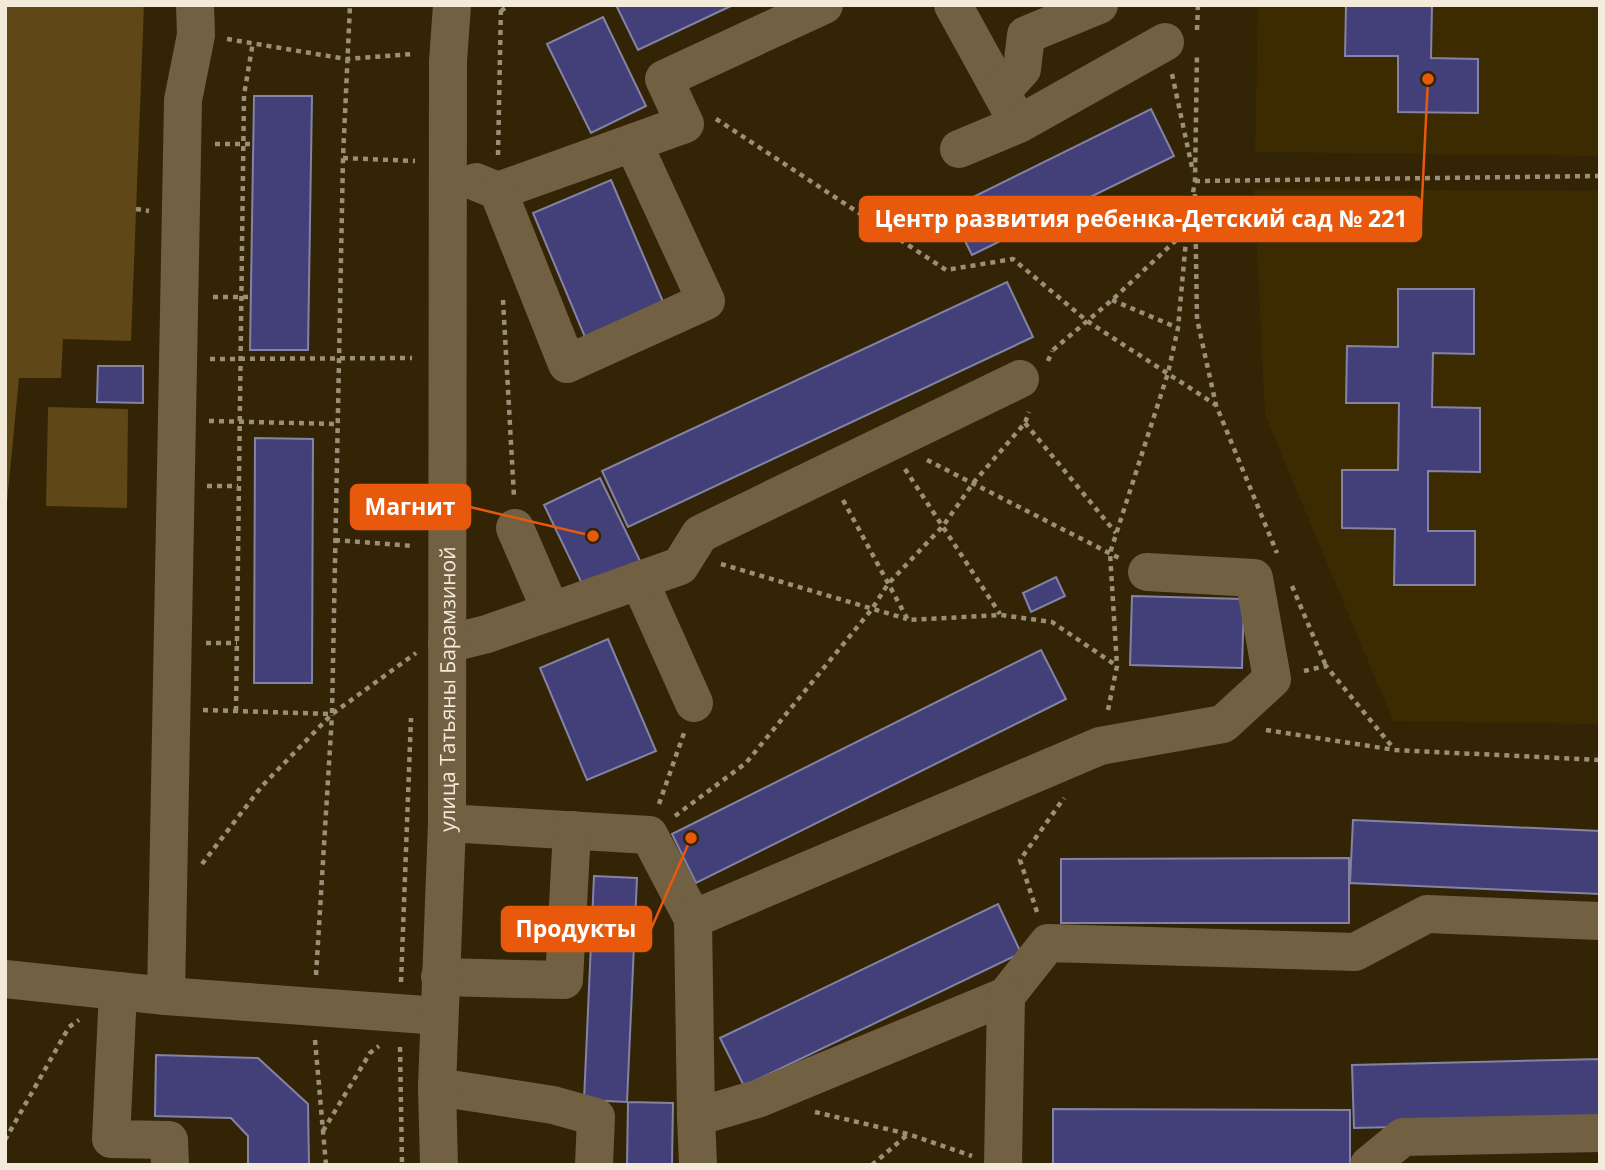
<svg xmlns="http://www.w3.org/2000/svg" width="1605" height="1170" font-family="'Open Sans',sans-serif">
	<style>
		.built { fill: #3c2a01 }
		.green { fill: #5f4717 }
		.building { fill: #434079; stroke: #8383a5; stroke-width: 2 }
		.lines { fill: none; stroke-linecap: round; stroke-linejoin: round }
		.path { stroke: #9c8f78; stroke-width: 4.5; stroke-dasharray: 5 5; stroke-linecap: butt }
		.minor { stroke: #716142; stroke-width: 38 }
		.labels { text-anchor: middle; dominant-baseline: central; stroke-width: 6; stroke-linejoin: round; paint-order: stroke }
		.street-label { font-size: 21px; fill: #f4ead9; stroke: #332405 }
		.leader { fill: none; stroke: #e8590c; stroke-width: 2.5 }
		.callout-dot { fill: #e8590c; stroke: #332405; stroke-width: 2.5 }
		.callout { fill: #e8590c; stroke: #e8590c; stroke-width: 2.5 }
		.callout-label { font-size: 23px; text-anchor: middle; font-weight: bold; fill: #fff }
	</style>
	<rect width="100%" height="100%" fill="#332405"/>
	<path class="built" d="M1258 5H1600V156L1255 152Z
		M1254 189 1600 191V724L1393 721 1265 415Z"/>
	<path class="green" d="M5 5H144L131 341 63 339 61 378H19L5 523Z
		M48 407 128 409 127 508 46 506Z"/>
	<path class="building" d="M616 5H733L638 50Z
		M1346 5H1432L1431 58 1478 59V113L1398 112V56H1345Z
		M603 17 646 106 591 133 547 44Z
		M254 96H312L308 350H250Z
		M1151 109 1174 156 972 255 949 209Z
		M611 180 664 304 585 337 533 213Z
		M1007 282 1033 337 628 527 602 471Z
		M1398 289H1474V354L1433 353 1432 407 1480 408V472L1428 471V531H1475V585H1394L1395 529 1342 528V470H1398L1399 403H1346L1347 346 1398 347Z
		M98 366H143V403L97 402Z
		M255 438 313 439 312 683H254Z
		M600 478 643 567 587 594 544 505Z
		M1056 577 1065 596 1031 612 1023 593Z
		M1132 596 1244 599 1242 668 1130 665Z
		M608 639 656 751 587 780 540 668Z
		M1041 650 1066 699 696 883 672 834Z
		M1353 820 1600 831V894L1350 883Z
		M1349 858V923H1061V859Z
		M594 876 637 878 627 1102 584 1100Z
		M998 904 1021 953 744 1086 720 1038Z
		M156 1055 258 1058 308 1104 309 1165H248V1136L231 1118 155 1116Z
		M1600 1059V1122L1354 1128 1352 1065Z
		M628 1102 673 1103 672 1165H627Z
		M1053 1109 1350 1110V1165H1053Z"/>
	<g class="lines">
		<path class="path" d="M501 11 509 5
			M1197 30 1198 5
			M227 39 346 59 413 54
			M1172 74 1193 172
			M716 119 946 270 1013 259 1087 321 1216 405
			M215 144H253
			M498 155 501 5
			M343 158 415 161
			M1195 181 1600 176
			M1195 194 1197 319 1216 405 1277 553
			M136 209 149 211
			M213 297H250
			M503 300 514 497
			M1112 300 1178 328
			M1053 350 1112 300 1187 230
			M210 359 412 358
			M1048 361 1052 351
			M209 421 337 424
			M1025 423 1116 533
			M927 460 1119 558
			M905 469 1000 614
			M207 486H238
			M843 500 908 620 1001 615 1052 622 1117 666
			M335 540 413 546
			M721 564 907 619
			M1292 586 1326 666
			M206 643H237
			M1304 671 1326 666 1394 749
			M203 710 332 714 343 158 350 5
			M1108 710 1117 666 1110 553 1168 373 1178 328 1187 229 1195 181 1197 53
			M236 711 244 95 253 42
			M1266 730 1395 750 1600 760
			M659 804 684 733
			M675 816 746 763 872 609 888 584 943 526 974 482 1025 423 1029 412
			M202 864 262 786 332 714 416 653
			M1037 912 1020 860 1064 798
			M316 975 332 715
			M401 982 411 718
			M315 1040 326 1165
			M400 1047 402 1165
			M815 1112 908 1134 972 1156
			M323 1131 370 1053 379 1046
			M5 1140 69 1027 79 1020
			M872 1165 907 1135"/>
		<g class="minor">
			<path d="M953 5 1013 114"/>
			<path d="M1001 92 1022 69 1026 35 1099 5"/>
			<path d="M959 149 1019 124 1165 42"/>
			<path d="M476 182 498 191 685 124 664 79 824 5"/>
			<path d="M498 191 567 364 706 301 633 143"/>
			<path d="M515 528 551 611"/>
			<path d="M639 580 694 703"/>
			<path d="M447 644 487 634 680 566 700 534 1020 379"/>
			<path d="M447 823 649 835 693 919 1100 746 1223 724 1272 679 1254 578 1147 572"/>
			<path d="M693 919 696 1117"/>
			<path d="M440 977 564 980 572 830"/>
			<path d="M5 979 166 996 439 1016"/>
			<path d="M118 991 111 1139 169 1140 170 1165"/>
			<path d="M166 996 183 100 196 35 195 5"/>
			<path d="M437 1087 553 1105 596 1117 594 1165"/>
			<path id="s1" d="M439 1165 437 1087 447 823 448 61 452 5"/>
			<path d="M698 1165 696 1117 760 1098 1006 996 1048 943 1355 952 1427 914 1600 921"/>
			<path d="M1003 1165 1006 996"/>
			<path d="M1369 1165 1403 1137 1600 1133"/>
		</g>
	</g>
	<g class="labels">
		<g class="street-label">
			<text stroke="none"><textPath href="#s1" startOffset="476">улица Татьяны Барамзиной</textPath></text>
		</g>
	</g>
	<path class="leader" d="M1428 79L1421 219M593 536L470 507M691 838L651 929"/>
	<g class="callout-dot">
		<circle cx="1428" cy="79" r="7"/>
		<circle cx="593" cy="536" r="7"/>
		<circle cx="691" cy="838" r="7"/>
	</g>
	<g class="callout">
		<rect x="860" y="197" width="561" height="44" rx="7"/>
		<rect x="351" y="485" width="119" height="44" rx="7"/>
		<rect x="502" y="907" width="149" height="44" rx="7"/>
	</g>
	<g class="callout-label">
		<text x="1141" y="227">Центр развития ребенка-Детский сад № 221</text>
		<text x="410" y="515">Магнит</text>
		<text x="576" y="937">Продукты</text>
	</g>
	<rect width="1605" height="1170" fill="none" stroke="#f4ead9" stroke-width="14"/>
</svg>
